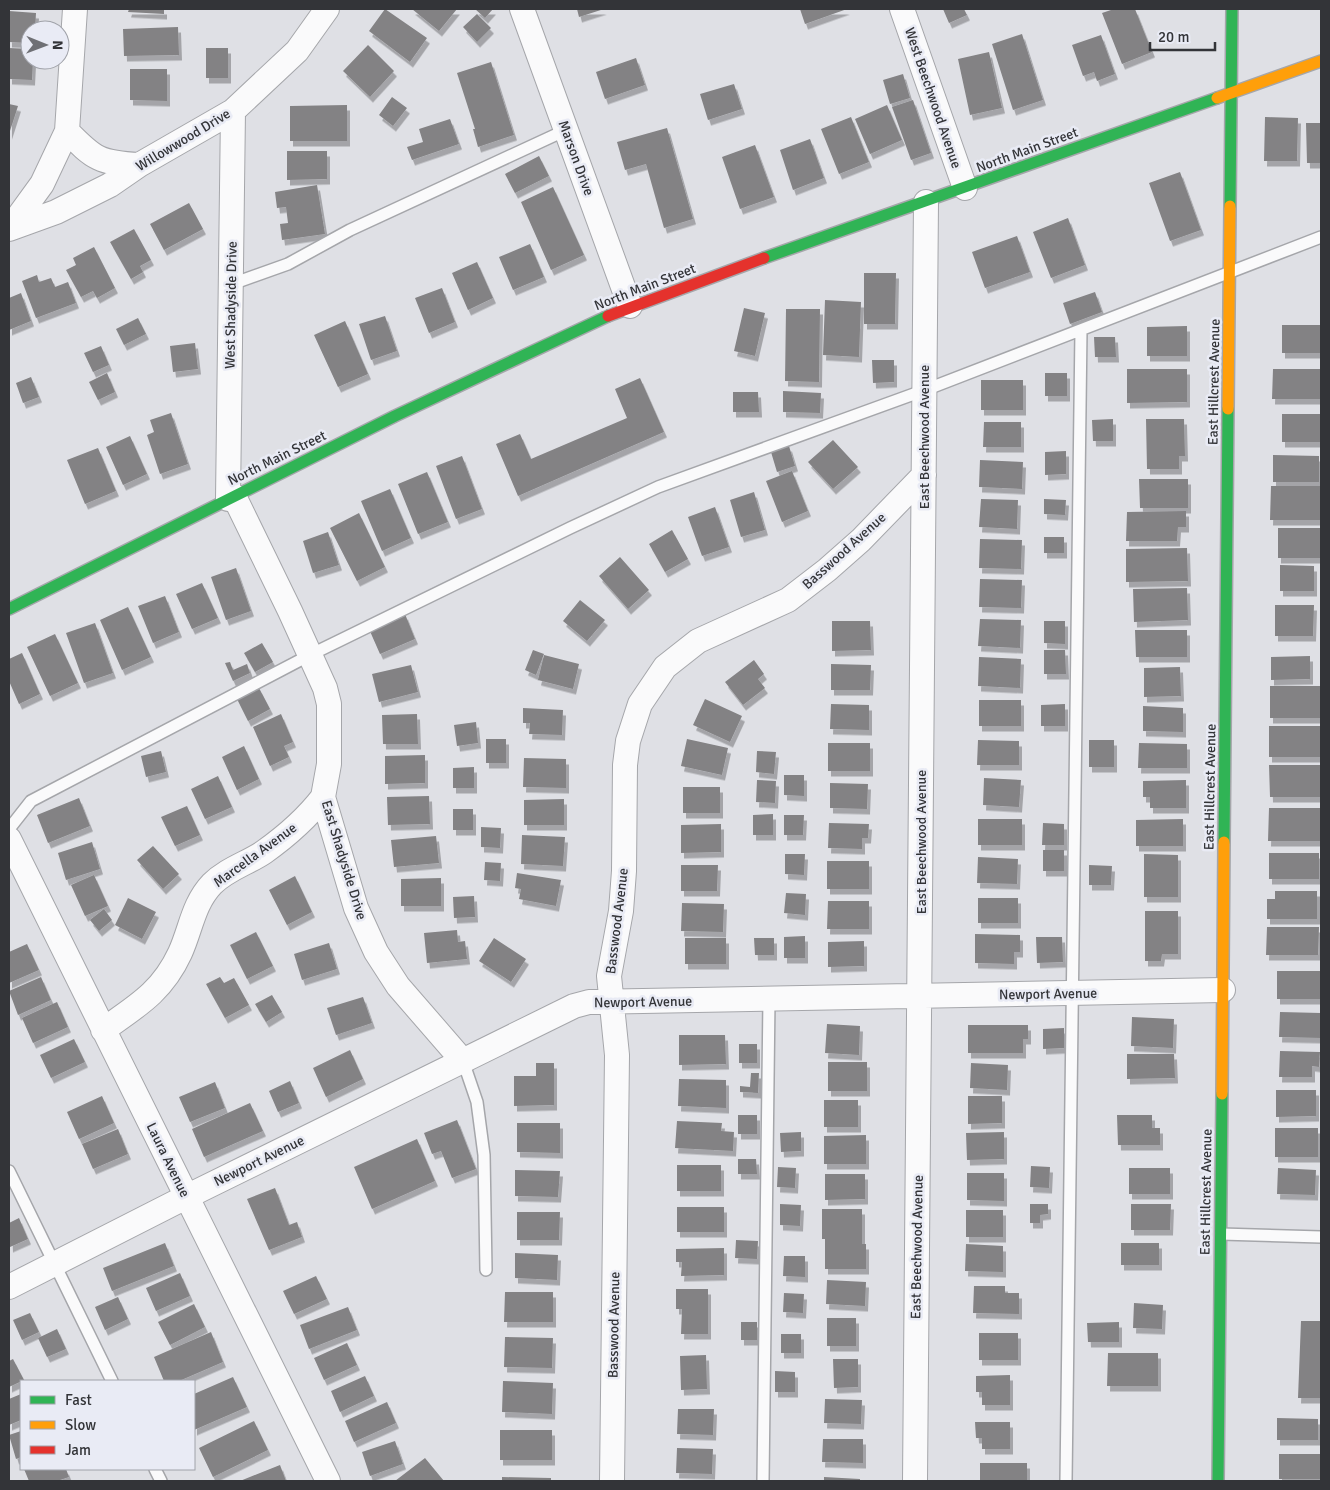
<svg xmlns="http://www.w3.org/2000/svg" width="1330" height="1490" font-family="Signika,sans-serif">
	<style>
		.building { fill: #838284; filter: url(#shadow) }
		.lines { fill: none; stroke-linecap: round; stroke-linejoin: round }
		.lane-casing { stroke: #a5a6aa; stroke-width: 14 }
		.street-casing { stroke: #a5a6aa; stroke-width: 26 }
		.fast-casing { stroke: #a5a6aa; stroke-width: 14 }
		.slow-casing { stroke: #a5a6aa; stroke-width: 14 }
		.jam-casing { stroke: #a5a6aa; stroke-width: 14 }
		.lane { stroke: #fafafb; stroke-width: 11 }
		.street { stroke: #fafafb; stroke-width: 24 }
		.fast { stroke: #30b455; stroke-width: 11 }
		.slow { stroke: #ff9f0a; stroke-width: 11 }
		.jam { stroke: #e5322d; stroke-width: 11 }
		.labels { text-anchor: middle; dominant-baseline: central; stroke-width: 5; stroke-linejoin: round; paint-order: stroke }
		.street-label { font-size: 14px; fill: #333438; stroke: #e9ebf5 }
	</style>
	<defs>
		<filter id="shadow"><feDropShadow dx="3" dy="5.5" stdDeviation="0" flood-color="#0004"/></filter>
	</defs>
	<rect width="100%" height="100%" fill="#dfe0e5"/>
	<path class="building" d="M129 9H164V14L128 12Z
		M385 9 427 38 410 62 369 31Z
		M412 9H457L439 31Z
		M475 9H493L485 18Z
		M577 9H604L579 17Z
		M800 9H847L805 24Z
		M943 9H964L967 15 949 23Z
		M1114 9H1135L1152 52 1122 64 1102 13Z
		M9 11 36 13 35 30H30V43L9 42Z
		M477 14 491 28 477 42 463 27Z
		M178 27 179 55 124 56 123 29Z
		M1022 34 1043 100 1013 110 992 44Z
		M1101 35 1115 74 1097 81 1094 72 1083 76 1072 45Z
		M368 45 394 71 370 97 343 71Z
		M9 48 30 49V60H33L32 80 9 79Z
		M206 48H228V78H206Z
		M989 52 1002 108 970 115 958 59Z
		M636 58 645 85 605 99 596 72Z
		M491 62 514 135 478 147 473 129H475L457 73Z
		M130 69H167V101L130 100Z
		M903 74 910 98 890 104 883 80Z
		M734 84 742 109 708 120 700 94Z
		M392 97 407 108 393 126 379 115Z
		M913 100 931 153 911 160 892 107Z
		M9 104 18 106 9 134Z
		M347 105V141H290V106Z
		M887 105 902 140 870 154 855 119Z
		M851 117 869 162 839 174 821 129Z
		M1265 117 1298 118 1297 161H1264Z
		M450 119 459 144 412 160 407 147 423 142 419 129Z
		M1306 123H1321V163H1307Z
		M667 128 693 219 664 228 646 164 625 170 617 142Z
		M810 139 824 178 793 190 780 150Z
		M755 145 774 197 740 209 722 157Z
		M287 151H327V179L287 180Z
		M539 156 549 176 515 193 505 174Z
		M1180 172 1201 230 1170 241 1149 183Z
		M317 185 325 234 282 240 280 224 288 223 286 207 277 208 275 192Z
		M553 187 584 255 551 270 521 202Z
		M189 203 203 229 164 250 150 224Z
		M1068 218 1085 265 1051 278 1033 232Z
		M134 229 151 260 140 266 143 272 131 279 110 242Z
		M1017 236 1030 272 985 288 972 252Z
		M530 244 544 277 513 290 499 257Z
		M94 247 115 288 97 298 93 291 81 297 66 270 76 265 73 258Z
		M477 262 493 298 468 310 452 273Z
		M864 273H896L895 324H864Z
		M37 275 39 282 51 278 55 287 68 282 76 303 36 318 22 281Z
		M442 288 455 322 429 333 415 298Z
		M1095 292 1102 312 1070 324 1063 303Z
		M21 293 31 321 9 330V298Z
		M825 300 861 302 859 357 823 355Z
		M744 308 765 313 755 356 734 351Z
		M786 309H820L819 382 785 381Z
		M385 316 397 351 371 360 359 324Z
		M138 318 146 334 124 345 116 329Z
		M345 321 368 374 338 387 314 335Z
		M1282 325H1321V353H1282Z
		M1187 326V356H1147V327Z
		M1094 337H1115L1116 357H1095Z
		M195 343 198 369 173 372 170 346Z
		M101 346 109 365 93 372 84 353Z
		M872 360H894V382L873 383Z
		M1127 369H1187V402L1127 403Z
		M1273 369H1321V399H1272Z
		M107 373 115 392 98 400 89 382Z
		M1045 373H1067V396H1045Z
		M31 377 39 397 23 403 16 383Z
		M640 378 664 432 518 496 496 444 520 434 531 459 627 418 615 389Z
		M981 380H1023V410H981Z
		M783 391 821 393 820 413 783 412Z
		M733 392H758L759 412H733Z
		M171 413 188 464 160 474 147 435 154 432 150 420Z
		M1282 414H1321V442H1282Z
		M1113 419V441H1093L1092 420Z
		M1146 419H1184L1185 456H1179V469H1147Z
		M984 422H1021V447H983Z
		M130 436 147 474 123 485 106 447Z
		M833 440 858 467 833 489 808 462Z
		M789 446 795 466 777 472 771 452Z
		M98 448 116 491 85 504 67 460Z
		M1066 451V474L1045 475V452Z
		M1273 455 1319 456V482H1273Z
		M462 456 482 509 456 519 436 466Z
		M980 460 1023 462 1022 489 979 487Z
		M792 471 808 511 782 522 766 481Z
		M427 472 448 522 418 534 398 484Z
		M1139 479H1188V508H1140Z
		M1271 486H1321V520H1270Z
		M390 489 411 538 382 551 361 501Z
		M754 492 765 530 741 537 730 500Z
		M981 499 1018 500 1017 529 979 527Z
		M1044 499 1066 500 1065 515 1044 514Z
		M715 507 729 547 702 556 688 517Z
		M1186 511V527H1178L1177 541H1126L1127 512Z
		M359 513 385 567 357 581 330 528Z
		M1278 528H1321V558H1278Z
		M672 530 688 559 665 572 649 544Z
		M328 532 339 565 313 573 303 541Z
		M1044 537H1064V553H1044Z
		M980 539 1022 540 1021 569 979 568Z
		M1187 548 1188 581 1126 582V549Z
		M620 557 649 590 628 609 599 576Z
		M1280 565 1314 566V591H1280Z
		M236 568 251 611 226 620 211 577Z
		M980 579 1022 580 1021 608 979 607Z
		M202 583 218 618 192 629 176 594Z
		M1187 588 1188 620 1134 622 1133 589Z
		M165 596 179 632 153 643 138 606Z
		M580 600 605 620 587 641 563 621Z
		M1275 605H1314L1313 636H1275Z
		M128 607 151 657 122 670 100 620Z
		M405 614 415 639 380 654 369 629Z
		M980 619 1021 620 1020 648 978 646Z
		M832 621H870L871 650 832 651Z
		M1044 621H1065V644L1044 643Z
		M95 623 113 673 84 683 66 633Z
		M1135 630H1187V657H1136Z
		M55 634 78 683 50 696 27 647Z
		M262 643 273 662 255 672 244 653Z
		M533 650 544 654 536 675 525 670Z
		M1044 650H1065L1066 674H1044Z
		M22 653 40 694 19 704 9 681V659Z
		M544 655 579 664 573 689 538 680Z
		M1310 656V679L1271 680V657Z
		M979 657 1021 659 1020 688 978 686Z
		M754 660 764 674 758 679 765 688 743 705 725 682Z
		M230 662 233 670 247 664 250 673 233 681 225 663Z
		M831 664 871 665 870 690H831Z
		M411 665 418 692 379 702 372 674Z
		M1180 667 1181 696 1144 697V668Z
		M1270 686H1321V718H1270Z
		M259 688 270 709 248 721 237 699Z
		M705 699 742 716 730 742 693 725Z
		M979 700H1021V726H979Z
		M831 704 869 705V730L830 729Z
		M1065 704V726H1041V705Z
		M1143 706 1183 708V732L1143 731Z
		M523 708 563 710 562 735 529 734 530 723H523Z
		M281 714 293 742 284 746 289 757 270 766 253 727Z
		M417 714 418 744H383L382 715Z
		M476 722 478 743 457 746 454 725Z
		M1269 726H1321V757H1269Z
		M486 739H506V763H486Z
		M687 739 728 748 722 775 681 766Z
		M978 740 1019 741V765H977Z
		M1089 740H1114V767H1089Z
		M828 743H870V771H828Z
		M1139 743 1187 744V768H1138Z
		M244 746 259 779 237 790 222 757Z
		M161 751 166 772 146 777 141 756Z
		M757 751 776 752 774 774 756 772Z
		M425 755V783L385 784V756Z
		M524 758 566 759V788L523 787Z
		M1269 765H1321V797H1270Z
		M474 767V788H453V768Z
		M784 775H804V796L784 795Z
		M218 776 232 807 205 819 191 789Z
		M984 778 1021 780 1019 807 983 805Z
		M757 780 776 781 775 803 756 802Z
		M1186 780V808H1150V797H1143V781Z
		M830 783 868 784 867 809 830 808Z
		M683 787H720V813H683Z
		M429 796 430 824 388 825 387 797Z
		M79 798 90 826 48 843 37 815Z
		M564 799V825H524V800Z
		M187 806 200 835 175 846 161 817Z
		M1269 808H1321V841H1268Z
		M453 809H473V830H453Z
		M773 814V835H753V815Z
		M784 815H804L803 835H784Z
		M978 819H1022V845H978Z
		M1183 819V846H1136V820Z
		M829 823 869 824 868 838H862V849L828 848Z
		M1043 823 1064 824V845H1042Z
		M721 824V852L681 853V825Z
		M481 827 501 828 500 848 481 847Z
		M522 835 565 837 563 866 521 864Z
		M436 836 439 863 394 867 391 840Z
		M92 842 100 869 66 880 58 853Z
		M153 846 179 874 163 889 137 860Z
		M1043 850H1064V871H1043Z
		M1269 853H1319V879H1269Z
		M785 854H805L804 875 785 874Z
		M1144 854 1178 855V897H1144Z
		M978 857 1018 859 1017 884 977 883Z
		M827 861H869V889H827Z
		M485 862 501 863 500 881 484 880Z
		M681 865H718L717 891H681Z
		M1089 865 1112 866 1111 885H1089Z
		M517 873 561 880 556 906 519 899 521 889 515 888Z
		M94 875 108 906 85 916 71 885Z
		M295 876 312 912 287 925 269 890Z
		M441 878V906H401V879Z
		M1275 891H1317V919H1267V899H1275Z
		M786 893 806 894 805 915 784 913Z
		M474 896 475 917 454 918 453 897Z
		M128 898 156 912 142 939 115 925Z
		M978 898H1018V923H978Z
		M828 901H869V929H827Z
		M682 903 724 904 723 932 681 931Z
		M104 909 112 920 99 931 90 920Z
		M1145 911H1178V954H1162L1161 961H1145Z
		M1267 927H1319L1318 955H1266Z
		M457 930 458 942 465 941 467 959 427 963 424 933Z
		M256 932 273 966 247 979 230 945Z
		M975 934 1020 935V952H1014V964L975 963Z
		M805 936V958H784V937Z
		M1036 937H1062L1063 962 1037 963Z
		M494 938 526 959 511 982 479 961Z
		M685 938H726V964H685Z
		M754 938H774V955H755Z
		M864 941V966L828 967V942Z
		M329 943 337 969 302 980 294 954Z
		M27 944 39 970 9 983V952Z
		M1277 971H1321V999H1277Z
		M41 977 51 1000 18 1015 9 991Z
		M220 977 224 983 234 978 249 1005 225 1018 206 984Z
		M272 995 282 1012 266 1022 255 1004Z
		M363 997 372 1023 336 1035 327 1008Z
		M57 1002 68 1027 33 1043 22 1018Z
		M1280 1012 1321 1013V1038L1279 1037Z
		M1132 1017 1174 1019 1173 1048 1131 1046Z
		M827 1024 860 1026 859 1055 825 1053Z
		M968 1025H1028V1039H1023V1053H968Z
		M1064 1028V1048L1043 1049V1029Z
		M679 1035H725L726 1064 679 1065Z
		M74 1039 85 1062 51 1078 40 1055Z
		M739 1044H757V1063H739Z
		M350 1050 363 1079 326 1097 313 1068Z
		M1280 1051 1320 1052 1319 1067 1312 1066V1077H1279Z
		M1127 1054H1174L1175 1078 1127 1079Z
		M828 1062H867V1091H828Z
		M536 1063H554V1105L514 1106V1076H536Z
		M971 1063 1008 1065 1007 1090 970 1088Z
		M751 1073H759L758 1093 740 1092V1086L750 1087Z
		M679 1079 726 1080V1108L678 1106Z
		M290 1081 299 1103 278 1112 269 1091Z
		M215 1082 225 1108 190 1122 179 1097Z
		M1276 1090H1316V1116L1276 1117Z
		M102 1096 114 1123 79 1139 67 1112Z
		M968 1096H1002V1123L968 1124Z
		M824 1100H858V1127H824Z
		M250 1103 263 1131 204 1157 192 1129Z
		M738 1115H757V1134H738Z
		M1117 1115H1152V1128H1160V1145H1118Z
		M457 1120 476 1169 452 1178 441 1151 432 1154 424 1133Z
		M677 1121 722 1123 721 1131 734 1132 733 1151 675 1148Z
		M517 1123H560V1153L517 1152Z
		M1275 1128H1318V1157H1275Z
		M118 1129 128 1154 93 1169 82 1144Z
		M801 1132V1151L781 1152 780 1133Z
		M1004 1132V1159L967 1160 966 1133Z
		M866 1135V1164H824V1136Z
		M417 1139 435 1181 372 1209 354 1167Z
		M738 1159H756L757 1174H738Z
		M677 1165H721V1191H677Z
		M1031 1166 1050 1167 1049 1188 1030 1187Z
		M778 1167 796 1168 795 1188 777 1187Z
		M1129 1168H1170V1194H1129Z
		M1278 1168 1316 1170 1315 1195 1277 1194Z
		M515 1170 560 1171 558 1197 515 1196Z
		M967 1173H1004V1201L967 1200Z
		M825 1174H865V1199L825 1200Z
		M275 1188 289 1225 297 1222 302 1237 269 1250 247 1199Z
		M780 1204 801 1205 800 1226 780 1225Z
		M1030 1204H1048V1214L1040 1215V1223H1030Z
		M1131 1204H1171L1170 1230H1131Z
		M677 1207H724V1232H677Z
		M822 1209H862V1244H866V1269H825V1239H822Z
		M966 1210H1003V1237H966Z
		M517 1212H560L559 1240H517Z
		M19 1218 28 1239 10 1247 9 1223Z
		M736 1240 758 1241 757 1259 735 1258Z
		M165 1243 174 1266 112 1291 103 1268Z
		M1121 1243H1159V1265H1121Z
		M966 1244 1003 1246V1272L965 1271Z
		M724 1248V1275L681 1276 682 1262H676V1249Z
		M515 1253 558 1255 557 1280 515 1278Z
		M784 1256H805V1277L783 1276Z
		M180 1273 190 1296 156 1311 146 1288Z
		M316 1276 327 1299 294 1314 283 1291Z
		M827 1280 866 1282 865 1306 826 1304Z
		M974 1286H1005V1293H1019V1314L973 1313Z
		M676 1289H708V1334H681L682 1309H676Z
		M505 1292H553V1322H504Z
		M784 1293 804 1294 803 1313 783 1312Z
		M118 1297 128 1319 105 1330 95 1307Z
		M1134 1303 1163 1305 1162 1329 1133 1328Z
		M194 1304 205 1327 170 1345 158 1322Z
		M348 1307 357 1330 309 1349 300 1325Z
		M30 1313 39 1332 22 1340 13 1320Z
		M827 1318H856V1346H827Z
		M1301 1321H1321V1398H1298Z
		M741 1322H757V1340H741Z
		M1119 1322V1342H1088L1087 1323Z
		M57 1329 66 1349 47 1357 38 1338Z
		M211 1332 223 1362 179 1381H164L154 1357Z
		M979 1333H1018V1360H979Z
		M781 1334H801V1353H781Z
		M505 1337 553 1338 552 1368 504 1367Z
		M347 1343 357 1365 324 1380 314 1358Z
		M1108 1353H1158V1386H1107Z
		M706 1355 707 1389 681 1390 680 1356Z
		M13 1359 24 1380 9 1387V1361Z
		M833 1359H858V1387L834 1388Z
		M775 1371 795 1372V1392H775Z
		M1010 1375V1405H982V1392H976V1376Z
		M365 1376 374 1396 340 1412 331 1391Z
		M233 1377 247 1407 194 1430V1394Z
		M503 1381 553 1383 552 1414 502 1412Z
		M21 1394V1420L9 1425V1399Z
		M825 1399 862 1400 861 1424 824 1423Z
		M387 1402 396 1423 354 1442 345 1421Z
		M678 1409H714L713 1435 677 1434Z
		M1277 1418 1318 1419V1440H1277Z
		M254 1421 268 1450 213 1477 199 1448Z
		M975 1422H1010V1449H982V1438H976Z
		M500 1430H552V1460H500Z
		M21 1431V1457L16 1459 9 1435Z
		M823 1439H863V1463L822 1462Z
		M395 1441 403 1464 370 1476 362 1452Z
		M677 1448 713 1449 712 1474 676 1473Z
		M1279 1454H1321V1479H1279Z
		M425 1458 444 1481H395Z
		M980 1463H1027V1481H980Z
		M280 1465 286 1481H240Z
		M24 1469H66L69 1477 57 1481H29Z
		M502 1477 551 1478V1481H502Z
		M824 1477 860 1479V1481H824Z"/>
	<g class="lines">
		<g class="lane-casing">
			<path id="lane" d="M232 284 288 264 350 230 566 130
				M9 829 31 801 310 655 570 528 658 487 925 390 1321 237
				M463 1061 477 1102 484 1155 486 1270
				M9 1171 112 1381
				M1221 1234 1321 1237
				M155 1469 161 1481
				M763 1481 769 999
				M1066 1481 1081 330"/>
		</g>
		<g class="street-casing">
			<path id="street" d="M522 9 630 306
				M902 9 965 188
				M67 131C94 159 100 163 139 165
				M10 228 42 184 67 131 75 9
				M9 229 56 212 110 185 139 165 233 111 297 51 327 9
				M234 496 290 611 325 688 329 704V764L323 797 356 908 376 952 398 986 463 1061
				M228 499 233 111
				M9 839 328 1481
				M103 1030C137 1006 162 992 180 953 191 929 193 904 212 884 227 869 248 863 264 852 285 837 307 818 323 797
				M9 1287 186 1197 574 1006 589 1002 1223 990
				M612 1481 617 1055 609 976 621 911 624 871 625 765 628 741 640 704 665 667 698 641 788 600 827 570 861 540 924 475
				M915 1481 926 202"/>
		</g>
		<g class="fast-casing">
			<path id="fast" d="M1230 206 1232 9
				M764 258 1217 98
				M9 609 395 416 608 316
				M1224 842 1228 409
				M1218 1481 1222 1094"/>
		</g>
		<g class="slow-casing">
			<path id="slow" d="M1217 98 1321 61
				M1228 409 1230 206
				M1222 1094 1224 842"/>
		</g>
		<g class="jam-casing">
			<path id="jam" d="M608 316 764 258"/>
		</g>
		<use href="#lane" class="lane"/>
		<use href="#street" class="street"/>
		<use href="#fast" class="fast"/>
		<use href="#slow" class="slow"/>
		<use href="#jam" class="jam"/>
	</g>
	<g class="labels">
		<g class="street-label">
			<text transform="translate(933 98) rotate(71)">West Beechwood Avenue</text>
			<text transform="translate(183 140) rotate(-31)">Willowwood Drive</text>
			<text transform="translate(1027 150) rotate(-20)">North Main Street</text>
			<text transform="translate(576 158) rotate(70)">Marson Drive</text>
			<text transform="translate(645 287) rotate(-21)">North Main Street</text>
			<text transform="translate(231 305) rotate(-89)">West Shadyside Drive</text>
			<text transform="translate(1214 382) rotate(-89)">East Hillcrest Avenue</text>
			<text transform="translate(924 437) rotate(-90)">East Beechwood Avenue</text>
			<text transform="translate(277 458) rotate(-26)">North Main Street</text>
			<text transform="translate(844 551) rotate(-42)">Basswood Avenue</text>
			<text transform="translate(1210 787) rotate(-89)">East Hillcrest Avenue</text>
			<text transform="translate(921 842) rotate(-90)">East Beechwood Avenue</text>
			<text transform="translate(255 855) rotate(-36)">Marcella Avenue</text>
			<text transform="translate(344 860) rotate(73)">East Shadyside Drive</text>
			<text transform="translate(617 921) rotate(-83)">Basswood Avenue</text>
			<text transform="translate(1048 994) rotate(-1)">Newport Avenue</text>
			<text transform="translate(643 1002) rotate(-1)">Newport Avenue</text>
			<text transform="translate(168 1160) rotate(64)">Laura Avenue</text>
			<text transform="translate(259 1161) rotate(-26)">Newport Avenue</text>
			<text transform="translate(1206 1192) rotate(-89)">East Hillcrest Avenue</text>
			<text transform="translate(917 1247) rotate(-89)">East Beechwood Avenue</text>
			<text transform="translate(614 1325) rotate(-89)">Basswood Avenue</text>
		</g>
	</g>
	<rect width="1330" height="1490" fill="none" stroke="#333438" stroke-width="20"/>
	<rect x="20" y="1380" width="175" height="90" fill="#e9ebf5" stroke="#a0a2a9"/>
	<rect x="30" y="1396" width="25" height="8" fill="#30b455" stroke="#a0a2a9"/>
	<text x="65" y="1405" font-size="15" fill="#333438">Fast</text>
	<rect x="30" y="1421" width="25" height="8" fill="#ff9f0a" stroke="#a0a2a9"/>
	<text x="65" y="1430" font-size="15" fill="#333438">Slow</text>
	<rect x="30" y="1446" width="25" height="8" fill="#e5322d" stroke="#a0a2a9"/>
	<text x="65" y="1455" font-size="15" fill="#333438">Jam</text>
	<g transform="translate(45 45) rotate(91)"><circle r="24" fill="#e9ebf5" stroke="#a0a2a9"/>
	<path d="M0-4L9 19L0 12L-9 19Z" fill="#6f7075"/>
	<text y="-8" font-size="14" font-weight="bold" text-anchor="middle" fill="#333438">N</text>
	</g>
	<path d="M1150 42v8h65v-8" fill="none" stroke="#333438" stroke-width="2.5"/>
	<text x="1158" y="42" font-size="15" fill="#333438" stroke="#e9ebf5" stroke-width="4" paint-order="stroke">20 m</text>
</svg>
